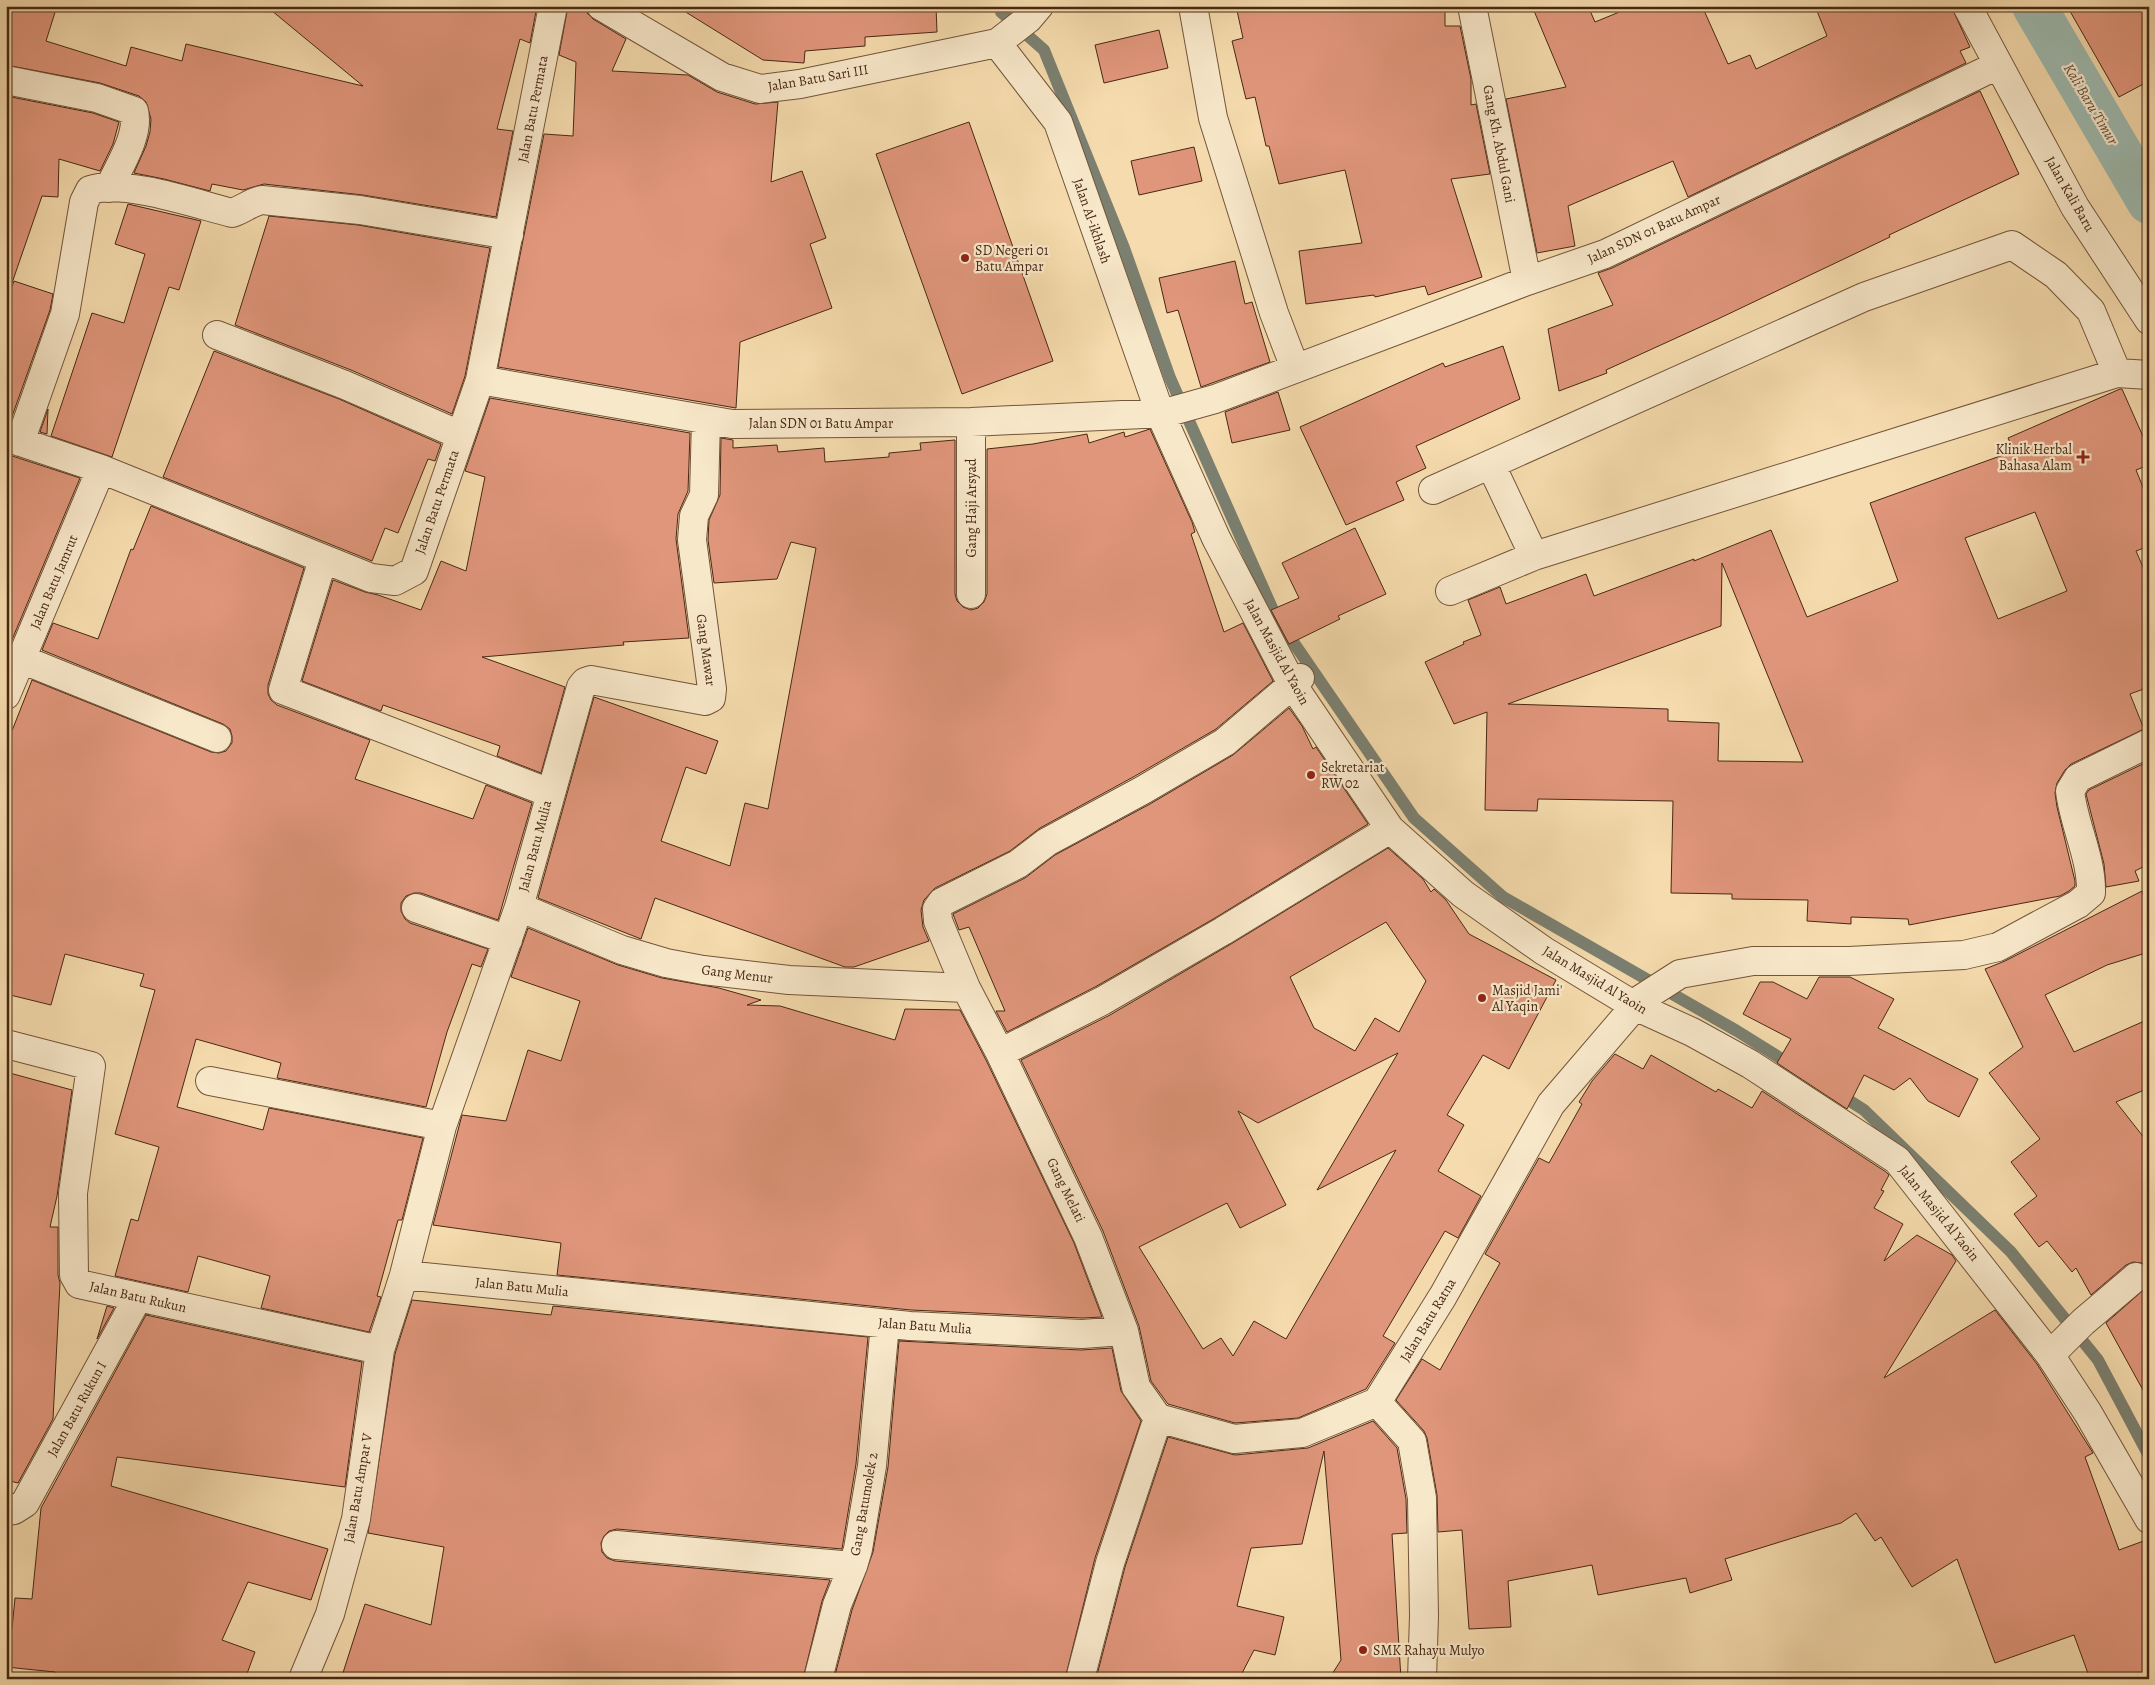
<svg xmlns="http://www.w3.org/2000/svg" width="2155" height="1685" font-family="Alegreya,serif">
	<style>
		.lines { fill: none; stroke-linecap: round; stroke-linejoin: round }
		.stream { stroke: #7b8071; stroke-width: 12 }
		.canal { stroke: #9dbaaf; stroke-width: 44 }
		.building { fill: #e0967b; stroke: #482814; fill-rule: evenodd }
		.minor-casing { stroke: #73553a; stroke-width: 30 }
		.minor { stroke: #f8e8ca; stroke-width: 28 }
		.poi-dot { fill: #8f2418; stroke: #f8e8ca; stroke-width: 2 }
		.labels { text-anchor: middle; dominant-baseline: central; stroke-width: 4.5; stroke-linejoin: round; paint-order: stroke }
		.street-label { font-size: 14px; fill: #482814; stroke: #f8e8ca }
		.poi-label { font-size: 14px; fill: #482814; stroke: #f8e8ca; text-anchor: start }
		.water-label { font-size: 15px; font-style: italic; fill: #5d4c3b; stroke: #f8e8ca }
	</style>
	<rect width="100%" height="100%" fill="#f5dbad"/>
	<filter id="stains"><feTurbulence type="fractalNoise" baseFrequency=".004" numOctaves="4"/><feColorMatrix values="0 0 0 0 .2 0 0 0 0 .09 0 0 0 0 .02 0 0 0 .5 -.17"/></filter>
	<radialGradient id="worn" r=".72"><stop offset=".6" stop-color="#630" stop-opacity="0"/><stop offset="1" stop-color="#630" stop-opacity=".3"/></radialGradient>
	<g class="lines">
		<path class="stream" d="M1000 6 1001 12 1044 50 1124 248 1170 378 1276 617 1414 818 1503 897 1737 1031 1793 1066
			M1836 1092 1864 1110 2011 1252 2098 1360 2149 1456"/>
		<path class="canal" d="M2034 6 2149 202"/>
	</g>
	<path class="building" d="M14 6H57L46 41 126 66 131 47 182 61 186 44 363 86 266 6H537L530 43 520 39 497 129 513 131 496 217 363 195 264 184 243 190 212 184 210 191 164 179 134 173 146 146 150 132 151 119 146 102 139 96 100 83 6 65V31Z
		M568 6H585L587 13 593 19 626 39 612 71 688 75 717 92 755 104 778 102 771 182 802 171 826 238 810 244 832 308 740 342 736 408 498 367 544 134 573 136 576 62 559 55Z
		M676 6H936L937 32 865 37V46L805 51 804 63 763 60Z
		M1236 6H1445V26H1460L1471 79V105L1476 104 1490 174 1451 179 1482 277 1428 295 1425 286 1375 297 1374 295 1306 304 1299 251 1362 243 1345 170 1279 184 1269 146H1266L1255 97 1246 99 1232 41 1243 38Z
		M1532 6H1588L1595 22 1634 6H1702L1728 64 1750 55 1756 69 1827 36 1815 6H1951L1970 47 1960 51 1966 63 1688 197 1673 161 1568 206 1575 246 1537 253 1506 99 1566 87Z
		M2067 6H2149V81L2119 97Z
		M1159 30 1168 68 1104 83 1095 45Z
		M1980 91 2019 174 1889 235 1890 237 1720 318 1606 370 1607 373 1559 391 1548 329 1613 305 1598 273 1612 268Z
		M6 96 93 113 119 122 113 144 100 171 59 159 58 197 42 196 12 283 6 282Z
		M969 122 1053 361 962 394 876 154Z
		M1194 147 1202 181 1139 195 1131 161Z
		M128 204 201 221 179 290 169 287 112 457 51 436 92 313 124 323 145 254 115 244Z
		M269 216 358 225 490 248 465 376 452 414 351 370 235 325Z
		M1235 261 1245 304 1252 302 1270 362 1201 387 1178 310 1167 313 1159 278Z
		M14 281 53 294 50 310 10 422H6V303Z
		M1503 346 1520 399 1416 446 1426 468 1396 482 1404 500 1346 525 1300 427 1443 363 1445 367Z
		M214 351 339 399 441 444 435 461 428 459 398 533 385 528 372 561 163 477Z
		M2120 389H2122L2149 450V465L2136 470 2149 502V546L2136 551 2149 581V687L2130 694 2144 729 2071 764 2065 770 2057 783 2055 793 2057 807 2075 881V886L2069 891 2060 896 1909 925 1908 919 1851 917V924L1807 921 1808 900 1732 899V894L1671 893 1673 801 1538 799 1537 811 1485 810 1487 712 1454 724 1425 662 1464 644 1463 642 1481 635 1468 600 1500 587 1506 604 1586 574 1594 596 1694 559V561L1771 530 1807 617 1898 581 1870 503 2014 451 2008 438ZM2035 512 2067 591 1998 619 1965 538ZM1722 563 1803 762 1718 761 1719 723 1668 721V709L1508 704 1721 626Z
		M1278 392 1290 430 1232 443 1225 412Z
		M490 398 690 433 688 491 678 514 676 539 689 638 623 642 624 645 482 657 565 687 541 773 497 756 500 746 383 705 381 711 302 681 333 580 365 592 378 595 421 610 441 561 466 571 485 477 465 471Z
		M48 409 47 434 40 432Z
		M1150 429 1192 522 1195 532 1191 534 1224 632 1243 623 1273 681 1216 729 1135 776 1040 828 1010 851 935 888 924 900 921 910 923 927 929 941 854 967H845L655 898 641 939 538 898 594 697 718 741 706 774 686 767 661 841 730 866 745 803 768 809 816 548 791 542 777 579 714 583 708 540 709 520 720 495 721 438 733 440V448L777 445 778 452 824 448 825 462 889 457V453L921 450 920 443 955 440V594L957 601 963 607 971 610 978 608 984 602 987 594V449L1033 444 1087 434 1089 443 1124 432 1125 437Z
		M6 454 80 478 6 654Z
		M151 506 304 568 268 685V694L271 700 277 705 370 740 355 779 473 819 486 785 532 803 498 920 421 893H414L406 896 401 903V911L405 919 410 923 488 949 481 967 472 964 447 1032 426 1107 277 1078 281 1063 196 1039 177 1107 263 1130 269 1108 423 1138 402 1220H398L377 1296 381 1297 369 1332 261 1308 270 1276 198 1256 188 1292 115 1276 131 1219 138 1221 159 1147 115 1134 155 990 140 986 144 974 65 954 51 1005 6 994V746L32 680 211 752 219 753 226 751 232 743V736L230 729 223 724 42 650 53 623 98 639 131 549 133 550Z
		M1355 528 1386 594 1338 616 1340 619 1289 644 1271 610 1299 598 1282 563Z
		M1289 708 1302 726 1313 749 1316 747 1368 824 1215 918 1095 987 1007 1032 996 1011H1005L969 927 959 930 953 914 1025 878 1055 855 1150 804 1233 755Z
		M2149 761V864L2135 871 2139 881 2106 887 2104 864 2086 794 2089 790Z
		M1388 848 1423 879 1431 892 1434 889 1446 900 1469 934 1556 980 1509 1069 1483 1055 1447 1115 1464 1125 1438 1171 1481 1196 1458 1238 1445 1231 1383 1336 1395 1343 1366 1389 1298 1418 1235 1423 1168 1404 1151 1381 1139 1326 1103 1231 1021 1060 1110 1015 1231 944ZM1386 922 1426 981 1399 1032 1375 1018 1355 1051 1314 1028 1290 977ZM1398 1053 1317 1190 1396 1150 1286 1339 1254 1321 1233 1356 1221 1338 1203 1349 1139 1247 1227 1203 1240 1228 1286 1205 1238 1111 1258 1123Z
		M2142 891 2149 912V952L2107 965 2045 995 2074 1052 2149 1019V1088L2116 1102 2149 1144V1269L2142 1263 2133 1262 2126 1265 2091 1295 2076 1268 2072 1272 2047 1241 2039 1247 2014 1214 2037 1196 2011 1162 2040 1139 1989 1073 2023 1047 1985 969 2005 961Z
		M528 928 618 965 662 978 719 988 761 1000 747 1005 780 1006 895 1040 905 1009 960 1010 986 1060 1074 1243 1102 1317 1082 1318 911 1310 557 1275 561 1243 433 1225 462 1115 506 1121 528 1050 561 1061 580 1001 511 977Z
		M1819 977H1850L1894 999 1878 1028 1978 1079 1959 1117 1928 1101 1910 1078 1894 1090 1864 1075 1847 1109 1777 1063 1791 1039 1743 1014 1760 982H1773L1807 999Z
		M1615 1054 1643 1069 1651 1055 1716 1092 1718 1089 1752 1108 1762 1091 1886 1172 1889 1175 1881 1190 1884 1191 1874 1208 1903 1224 1884 1261 1917 1235 1952 1255 1956 1261 1884 1378 1995 1310 2037 1364 2093 1453 2085 1457 2119 1550 2149 1539V1679H2090L2074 1635 1995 1663 1957 1559 1912 1587 1881 1537 1875 1541 1856 1513 1841 1523 1725 1559 1732 1580 1690 1593 1686 1578 1598 1595 1592 1565 1508 1581 1511 1627 1469 1629 1462 1530 1438 1532 1437 1495 1427 1438 1424 1431 1396 1400 1422 1359 1440 1370 1500 1263 1485 1254 1539 1158 1549 1163 1582 1104 1579 1102 1592 1081Z
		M6 1072 72 1090 57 1196 50 1227H58V1275L60 1283 53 1419 18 1483 6 1480Z
		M2149 1285V1401L2106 1323Z
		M412 1300 551 1315 553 1306 868 1337 856 1464 842 1549 617 1529 609 1531 604 1536 601 1543 602 1552 607 1558 615 1561 830 1580 822 1601 803 1679H341L365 1604 431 1625 444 1547 368 1533 395 1354Z
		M107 1306 114 1308 97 1339Z
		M146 1315 362 1362 345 1487 117 1457 111 1486 328 1549 311 1600 248 1582 222 1640 255 1652 245 1679H55V1672L6 1667V1628L12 1629 15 1598 32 1599 41 1508Z
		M899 1341 1081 1350 1112 1348 1121 1391 1141 1421 1095 1558 1065 1679H834L852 1610 873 1552 888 1467Z
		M1373 1421 1397 1448 1406 1499 1407 1533 1392 1534 1401 1679H1329L1341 1660 1324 1451 1302 1544 1251 1548 1237 1606 1284 1617 1275 1655 1254 1650 1239 1679H1096L1125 1567 1168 1437 1235 1455 1308 1448Z"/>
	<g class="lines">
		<g class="minor-casing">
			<path id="minor" d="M601 6 722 77 760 89 800 84 997 43 1028 19 1039 6
				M1193 6 1213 118 1274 313 1295 368
				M1472 6 1527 281
				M1967 6 2075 207 2149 320
				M997 43 1058 122 1160 413 1216 538 1292 684 1390 829 1463 894 1544 951 1635 1006 1692 1032 1750 1064 1897 1160 2050 1355 2088 1413 2149 1519
				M6 80 97 98 134 111C140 135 119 166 109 188
				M217 335 345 385 460 435
				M480 380 732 424 971 422 1165 413 1215 399 1527 281 1605 254 1998 65
				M971 422V594
				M6 437 101 469 371 578 395 581 414 571 480 380 553 6
				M20 442 65 314 84 202 90 190C125 179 196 204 232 213 244 209 251 202 262 200L360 210 509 235
				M1491 465 1534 556
				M1433 490 1864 297 2012 245 2056 275 2091 311 2117 373
				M323 559 283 690 550 793
				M1450 591 1534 556 2117 373 2149 375
				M21 659 217 738
				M1300 678 1225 742 1143 790 1047 842 1018 864 942 902 937 909 938 921 966 988 1000 1053 1088 1237 1124 1331 1136 1387 1158 1418 1234 1439 1302 1433 1377 1402
				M6 695 101 469
				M519 907 622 950 666 963 703 970 789 980 966 988
				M416 908 508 940
				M6 1044 91 1066 73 1193 74 1275 79 1284 380 1350
				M1000 1053 1102 1001 1223 931 1390 829
				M210 1081 442 1126
				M404 1275 910 1326 1082 1334 1124 1331
				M2050 1355 2083 1322 2136 1277
				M1377 1402 1443 1296 1551 1104 1641 999 1680 974 1753 961H1849L1964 955 1998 947 2078 904 2091 893C2092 858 2074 826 2070 791L2078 778 2149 743
				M1377 1402 1412 1441 1422 1498 1424 1616 1422 1679
				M6 1511 14 1510 25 1503 138 1297
				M616 1545 853 1566
				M303 1679 330 1614 356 1519 380 1350 404 1275 442 1126 519 907 581 687 585 682 591 680 705 701 711 698 712 689 692 540 694 516 704 495 706 420
				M818 1679 837 1605 853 1566 858 1549 872 1466 885 1324
				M1080 1679 1110 1563 1158 1418"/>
		</g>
		<use href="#minor" class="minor"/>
	</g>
	<g class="poi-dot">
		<circle cx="965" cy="258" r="5"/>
		<path d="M2080.5 449.5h5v5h5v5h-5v5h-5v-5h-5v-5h5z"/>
		<circle cx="1311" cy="775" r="5"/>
		<circle cx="1482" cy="998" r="5"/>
		<circle cx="1363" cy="1650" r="5"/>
	</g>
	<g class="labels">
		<g class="street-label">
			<text transform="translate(818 78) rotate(-10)">Jalan Batu Sari III</text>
			<text transform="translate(533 109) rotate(-79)">Jalan Batu Permata</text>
			<text transform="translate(1499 144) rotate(79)">Gang Kh. Abdul Gani</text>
			<text transform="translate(2070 194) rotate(60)">Jalan Kali Baru</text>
			<text transform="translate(1092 221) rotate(71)">Jalan Al-ikhlash</text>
			<text transform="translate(1654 229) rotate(-25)">Jalan SDN 01 Batu Ampar</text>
			<text x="821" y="423">Jalan SDN 01 Batu Ampar</text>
			<text transform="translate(437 502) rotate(-71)">Jalan Batu Permata</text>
			<text transform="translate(971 508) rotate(-90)">Gang Haji Arsyad</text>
			<text transform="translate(54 582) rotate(-67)">Jalan Batu Jamrut</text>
			<text transform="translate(706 650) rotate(82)">Gang Mawar</text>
			<text transform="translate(1277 652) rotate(61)">Jalan Masjid Al Yaoin</text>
			<text transform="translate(535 846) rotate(-75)">Jalan Batu Mulia</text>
			<text transform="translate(737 974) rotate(7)">Gang Menur</text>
			<text transform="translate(1595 980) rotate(31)">Jalan Masjid Al Yaoin</text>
			<text transform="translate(1066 1190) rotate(64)">Gang Melati</text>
			<text transform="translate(1939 1213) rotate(51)">Jalan Masjid Al Yaoin</text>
			<text transform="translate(522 1287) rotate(6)">Jalan Batu Mulia</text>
			<text transform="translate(138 1297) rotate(13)">Jalan Batu Rukun</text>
			<text transform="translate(1428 1320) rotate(-59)">Jalan Batu Ratna</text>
			<text transform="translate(925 1326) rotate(4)">Jalan Batu Mulia</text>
			<text transform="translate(77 1409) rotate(-61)">Jalan Batu Rukun I</text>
			<text transform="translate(358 1488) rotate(-80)">Jalan Batu Ampar V</text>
			<text transform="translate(864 1504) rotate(-80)">Gang Batumolek 2</text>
		</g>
		<g class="poi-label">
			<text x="975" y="250">SD Negeri 01<tspan x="975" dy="16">Batu Ampar</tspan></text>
			<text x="2072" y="449" text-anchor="end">Klinik Herbal<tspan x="2072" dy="16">Bahasa Alam</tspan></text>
			<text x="1321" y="767">Sekretariat<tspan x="1321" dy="16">RW 02</tspan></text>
			<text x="1492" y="990">Masjid Jami'<tspan x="1492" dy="16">Al Yaqin</tspan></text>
			<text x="1373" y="1650">SMK Rahayu Mulyo</text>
		</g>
		<g class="water-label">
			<text transform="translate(2091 104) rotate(59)">Kali Baru Timur</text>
		</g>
	</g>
	<rect width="2155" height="1685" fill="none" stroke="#f5dbad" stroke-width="25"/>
	<rect x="8" y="8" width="2140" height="1670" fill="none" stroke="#482814" stroke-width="2.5"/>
	<rect x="12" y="12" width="2130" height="1660" fill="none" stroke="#482814"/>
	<rect width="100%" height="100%" filter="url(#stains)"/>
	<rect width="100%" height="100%" fill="url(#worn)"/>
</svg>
